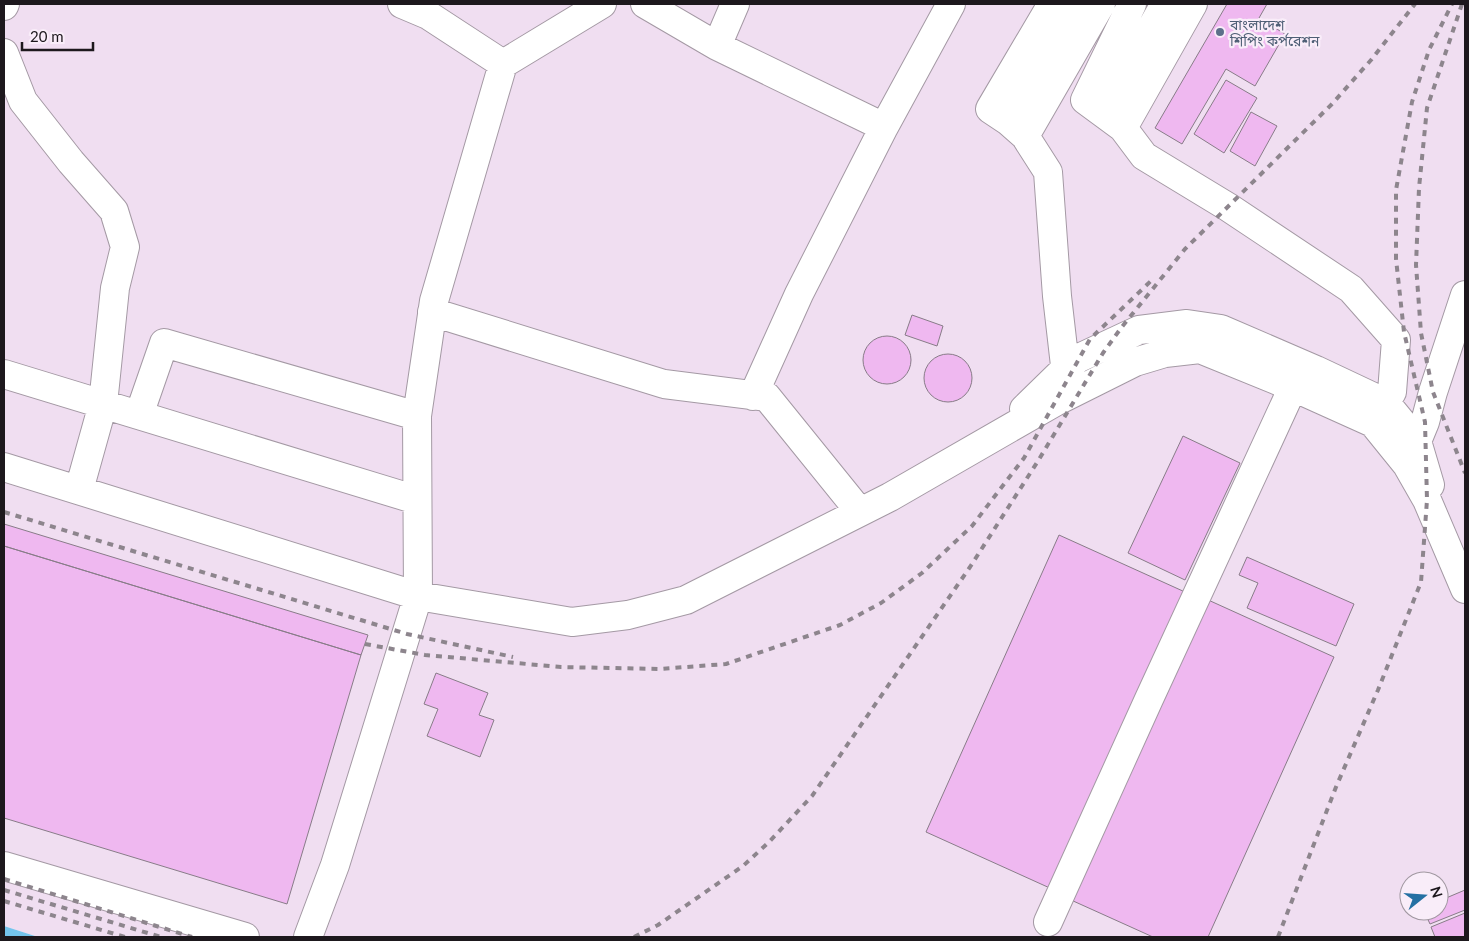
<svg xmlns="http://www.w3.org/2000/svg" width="1469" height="941" font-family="Lato,'Noto Sans Bengali',sans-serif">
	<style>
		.built { fill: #f0def1; fill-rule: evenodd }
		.water { fill: #74c4ec }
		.building { fill: #efb8f0; stroke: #887c88 }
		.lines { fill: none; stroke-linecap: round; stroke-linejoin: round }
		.minor-casing { stroke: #a499a4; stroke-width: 30 }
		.minor { stroke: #fff; stroke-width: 28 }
		.rail { stroke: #8d858d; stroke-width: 4; stroke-dasharray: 6 6; stroke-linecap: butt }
		.service-dot { fill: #5c6f8a; stroke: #f9edf9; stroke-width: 2 }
		.labels { text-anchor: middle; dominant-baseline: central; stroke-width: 4.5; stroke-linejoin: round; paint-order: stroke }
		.service-label { font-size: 14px; fill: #4e5e75; stroke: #f9edf9; text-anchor: start }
	</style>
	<rect width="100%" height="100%" fill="#f9edf9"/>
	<path class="built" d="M4 4H1465V937H38L4 926ZM1409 881H1439V911H1409Z"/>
	<path class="water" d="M4 926 38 937H4Z"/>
	<path class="building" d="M1227 4H1267L1259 18 1285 34 1255 86 1226 69 1182 144 1155 128Z
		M1226 80 1257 98 1224 153 1194 134Z
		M1251 112 1277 126 1255 166 1230 151Z
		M912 315 943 326 937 346 905 335Z
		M863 360a24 24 0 1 1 48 0a24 24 0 1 1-48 0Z
		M924 378a24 24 0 1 1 48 0a24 24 0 1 1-48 0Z
		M1183 436 1240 463 1185 580 1128 553Z
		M4 524 368 635 361 655 4 546Z
		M1059 535 1185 592 1052 889 926 832Z
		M4 546 361 655 287 904 4 818Z
		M1247 557 1354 604 1336 646 1247 608 1258 583 1239 575Z
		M1206 599 1334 657 1208 937H1153L1071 900Z
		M436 673 488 693 479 715 494 720 480 757 427 736 438 709 424 704Z
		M1465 890V910L1430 924 1424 911H1439V901Z
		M1465 913V937H1435L1431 927Z"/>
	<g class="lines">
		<g class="minor-casing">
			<path id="minor" d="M402 4 428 15 503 64
				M645 4 717 46 884 127
				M1052 4 990 109 1008 121 1025 136 1048 172 1057 296 1067 383
				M1132 4 1085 100 1123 128 1144 156 1228 207 1351 289 1396 340 1392 392 1376 418
				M4 6 5 4
				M717 46 735 4
				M4 53 23 101 71 162 114 211 125 247 115 288 103 404 79 490
				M1103 112 1165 4
				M1008 121 1078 4
				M1123 128 1193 4
				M1025 136 1101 4
				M432 312 664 384 767 397 860 512
				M4 374 417 500
				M753 396 799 294 884 127 951 4
				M1024 409 1066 368 1079 358 1139 330 1187 324 1221 329 1316 370 1386 403 1417 441 1430 485
				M139 415 164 343 417 416
				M1411 456 1425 422 1433 392 1465 295
				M4 467 418 596 572 622 628 615 686 600 890 497 1055 402 1135 362 1165 353 1200 349 1293 387 1373 423 1407 465 1427 500 1465 589
				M4 866 245 937
				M1048 922 1149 699 1293 387
				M308 937 335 865 418 596 417 416 434 301 503 64 602 4"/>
		</g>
		<use href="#minor" class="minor"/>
		<path class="rail" d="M1462 4 1427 108 1419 188 1416 265 1421 333 1433 392 1465 473
			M4 512 407 634 513 657
			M365 644 425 655 561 667 659 669 726 664 840 625 881 603 922 573 972 526 1024 458 1090 339 1153 279
			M4 879 192 937
			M4 890 161 937
			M4 901 125 937
			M634 937 658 925 743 866 769 842 812 796 970 567 1038 461 1103 353 1121 328 1185 249 1332 104 1371 60 1415 4
			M1278 937 1336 787 1378 690 1421 582 1427 500 1425 422 1404 332 1396 259V190L1412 102 1429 50 1452 4"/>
	</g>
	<circle class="service-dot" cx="1220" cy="32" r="5"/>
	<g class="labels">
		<g class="service-label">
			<text x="1230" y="24">বাংলাদেশ<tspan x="1230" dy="16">শিপিং কর্পরেশন</tspan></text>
		</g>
	</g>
	<rect width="1469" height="941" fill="none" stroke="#1d181d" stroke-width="10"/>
	<g transform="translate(1424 896) rotate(73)"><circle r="24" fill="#f9edf9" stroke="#a198a1"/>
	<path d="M0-4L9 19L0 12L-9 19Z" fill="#2570a3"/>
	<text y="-8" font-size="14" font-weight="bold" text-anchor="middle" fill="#1d181d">N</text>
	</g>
	<path d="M22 42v8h71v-8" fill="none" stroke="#1d181d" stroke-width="2.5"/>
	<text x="30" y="42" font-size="15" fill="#1d181d" stroke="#f9edf9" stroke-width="4" paint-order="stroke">20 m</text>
</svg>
